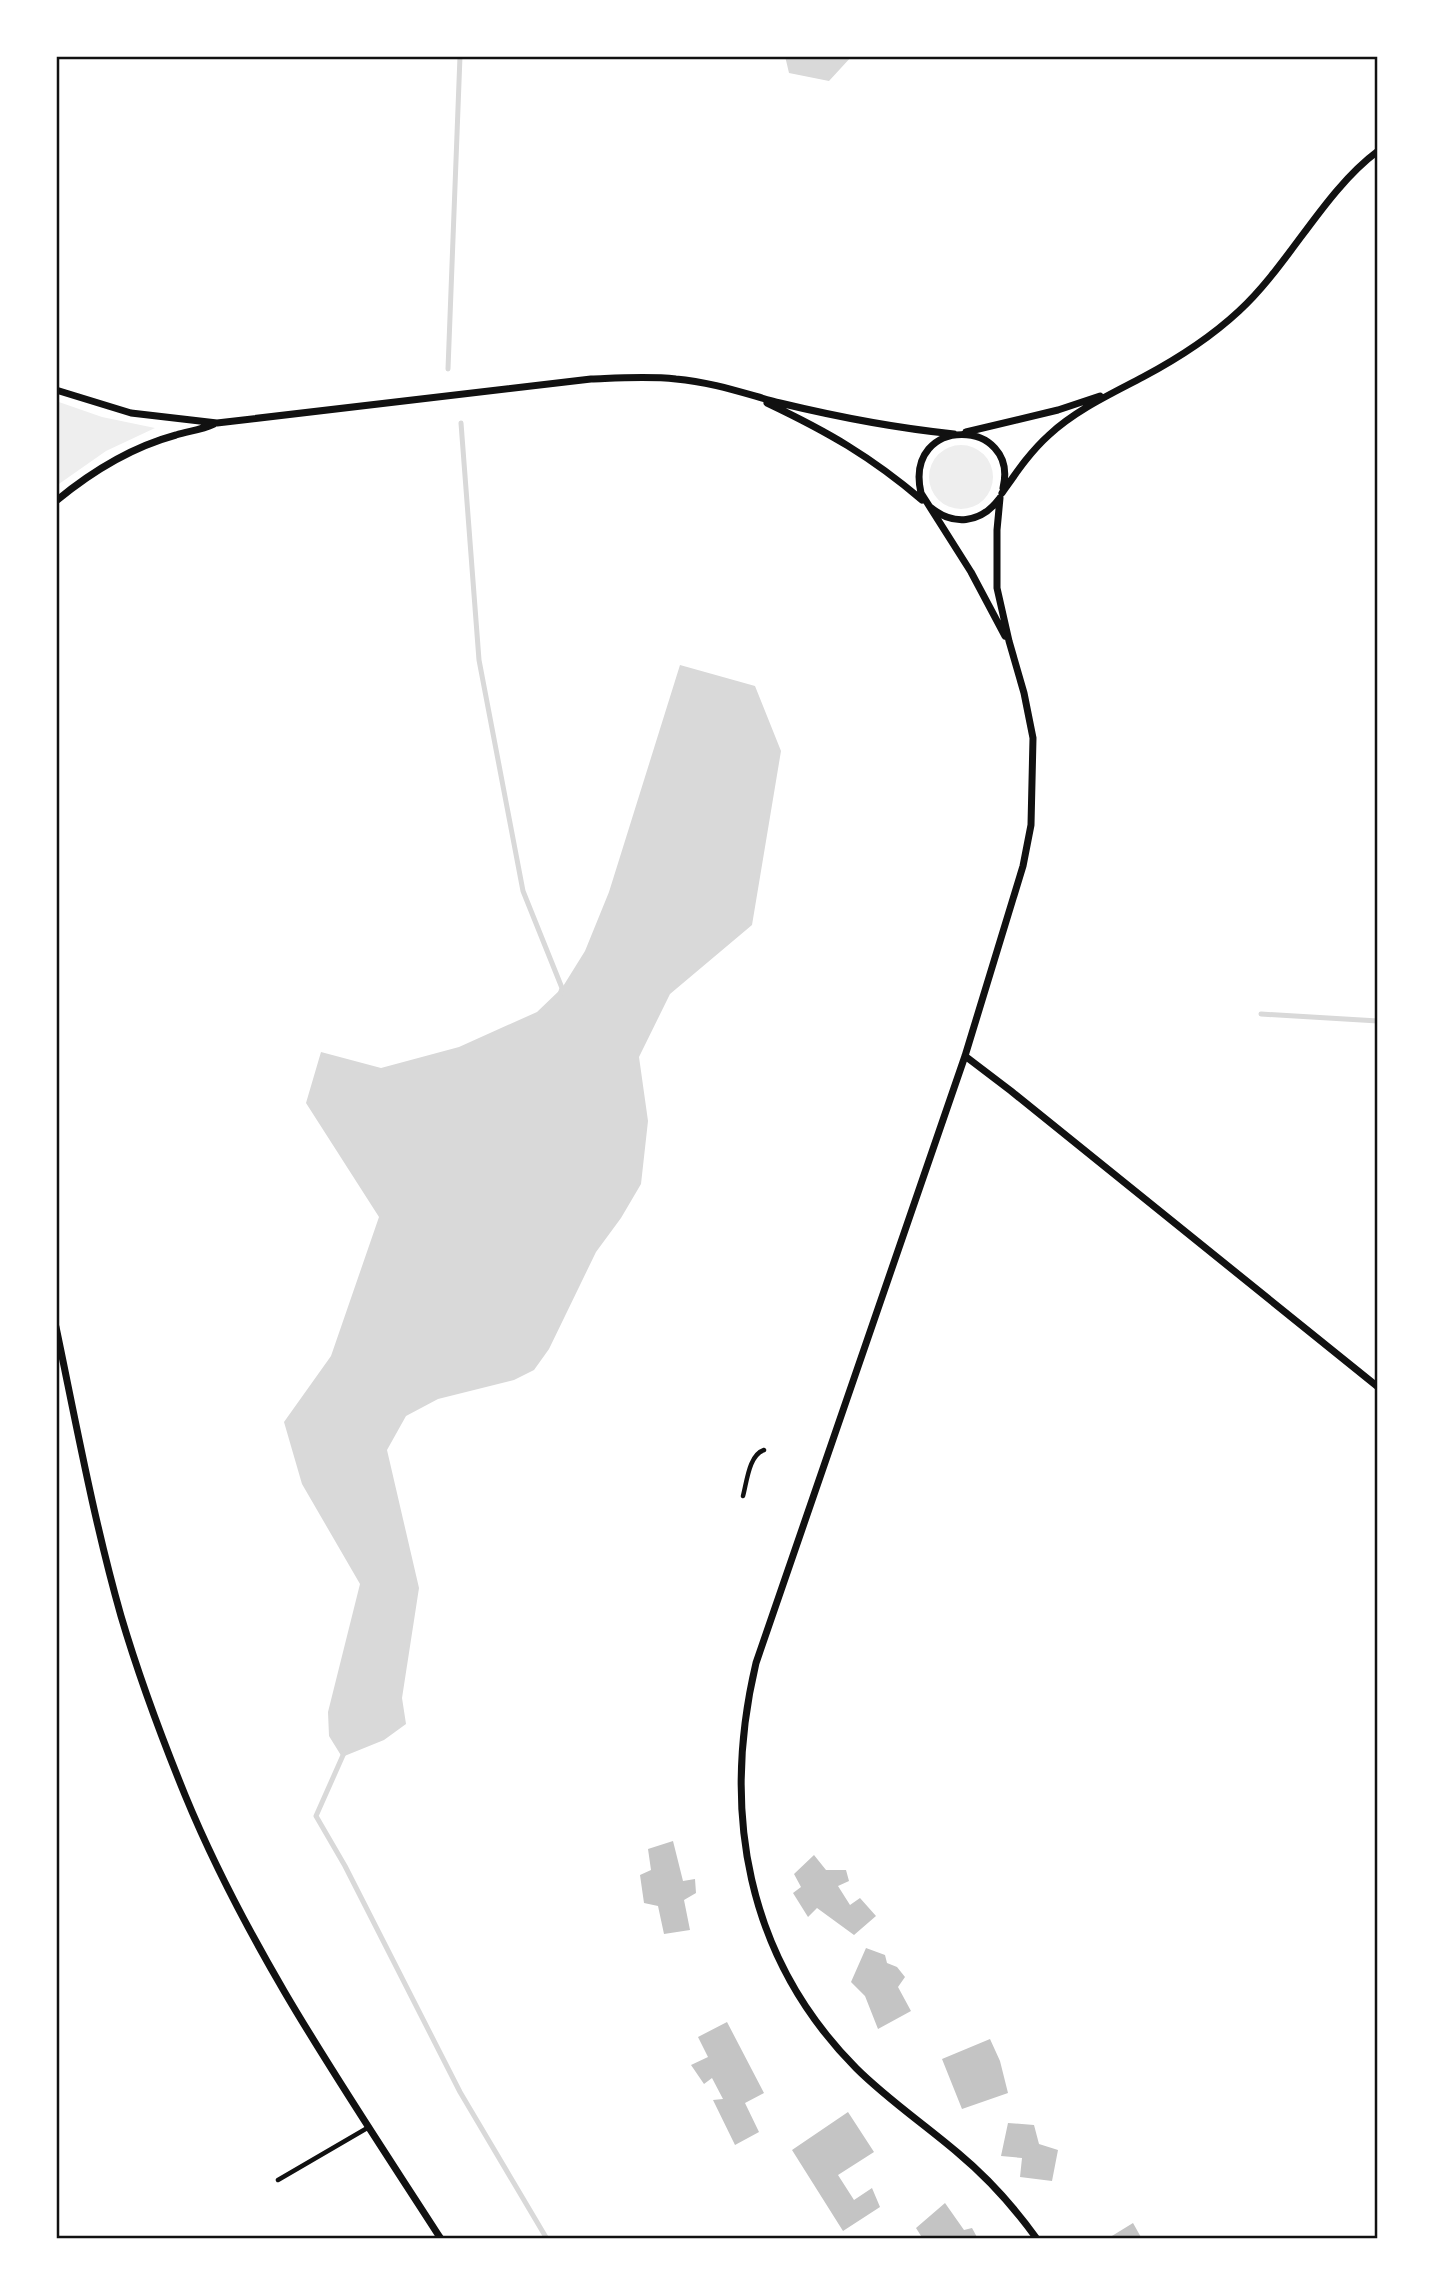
<svg xmlns="http://www.w3.org/2000/svg" width="1434" height="2295" font-family="Commissioner,sans-serif">
	<style>
		.green { fill: #eee }
		.water { fill: #d9d9d9 }
		.lines { fill: none; stroke-linecap: round; stroke-linejoin: round }
		.stream { stroke: #d9d9d9; stroke-width: 5 }
		.building { fill: #c4c4c4 }
		.service { stroke: #111; stroke-width: 4.5 }
		.minor { stroke: #111; stroke-width: 7 }
		.neatline { fill: none; stroke: #111; stroke-width: 2.5 }
	</style>
	<rect width="100%" height="100%" fill="#fff"/>
	<path class="green" d="M56 401 102 417 155 428 106 451 56 486Z
		M929 477a32 32 0 1 1 64 0a32 32 0 1 1-64 0Z"/>
	<path class="water" d="M785 56H852L829 81 789 73Z
		M680 665 755 686 781 751 752 925 670 994 639 1057 648 1121 641 1184 621 1218 596 1252 549 1349 534 1370 514 1380 438 1399 406 1416 387 1450 419 1588 402 1698 406 1724 384 1740 342 1757 329 1736 328 1712 360 1584 302 1484 284 1422 331 1356 379 1217 306 1103 321 1052 381 1068 459 1047 537 1012 562 988 585 951 609 892Z"/>
	<g class="lines">
		<path class="stream" d="M448 369 460 56
			M461 423 479 660 523 891 562 988 560 995
			M1261 1014 1378 1021
			M344 1753 316 1816 345 1866 460 2092 547 2239"/>
	</g>
	<path class="building" d="M673 1841 683 1881 695 1879 696 1893 684 1900 690 1930 664 1934 658 1906 644 1903 640 1875 651 1870 648 1849Z
		M814 1855 826 1870H846L849 1881 838 1886 850 1905 860 1898 876 1916 854 1935 817 1908 808 1917 793 1893 801 1887 794 1874Z
		M866 1948 885 1955 887 1963 897 1967 905 1977 898 1987 911 2011 878 2029 865 1996 851 1982Z
		M727 2022 764 2093 745 2103 759 2132 735 2145 713 2100 723 2099 712 2078 704 2084 691 2065 708 2057 698 2037Z
		M990 2039 1000 2061 1008 2093 962 2109 942 2059Z
		M848 2112 874 2152 838 2175 854 2200 872 2188 880 2207 843 2231 792 2150Z
		M1008 2123 1034 2125 1039 2144 1058 2150 1052 2181 1020 2177 1022 2158 1001 2156Z
		M945 2203 964 2230 972 2228 978 2239H923L916 2228Z
		M1133 2223 1142 2239H1107Z"/>
	<g class="lines">
		<path class="service" d="M743 1496C747 1481 749 1455 764 1450
			M278 2180 369 2127"/>
		<path class="minor" d="M56 390 131 413 217 423 591 379C619 378 648 376 676 379 712 382 746 394 780 403 838 417 895 428 954 434
			M767 403C828 432 870 456 922 500
			M966 432 1058 410 1100 396
			M1003 488C1020 418 903 414 921 493L971 572 1005 636
			M1002 493C1016 473 1030 452 1049 435 1076 410 1111 394 1143 377 1177 359 1211 337 1239 311 1289 265 1324 191 1378 151
			M1000 498 997 530V588L1009 641 1024 693 1033 738 1031 825 1023 866 965 1056 756 1663C721 1811 746 1957 856 2068 887 2099 924 2124 958 2153 988 2178 1014 2207 1037 2239
			M56 501C91 472 132 447 176 435 189 431 201 430 214 424
			M930 507C953 526 980 524 999 499
			M965 1056 1011 1091 1378 1387
			M56 1327C76 1423 94 1521 121 1616 139 1677 161 1736 185 1795 250 1953 349 2096 441 2239"/>
	</g>
	<rect width="1434" height="2295" fill="none" stroke="#ffffff" stroke-width="116"/>
	<rect x="58" y="58" width="1318" height="2179" class="neatline"/>
</svg>
